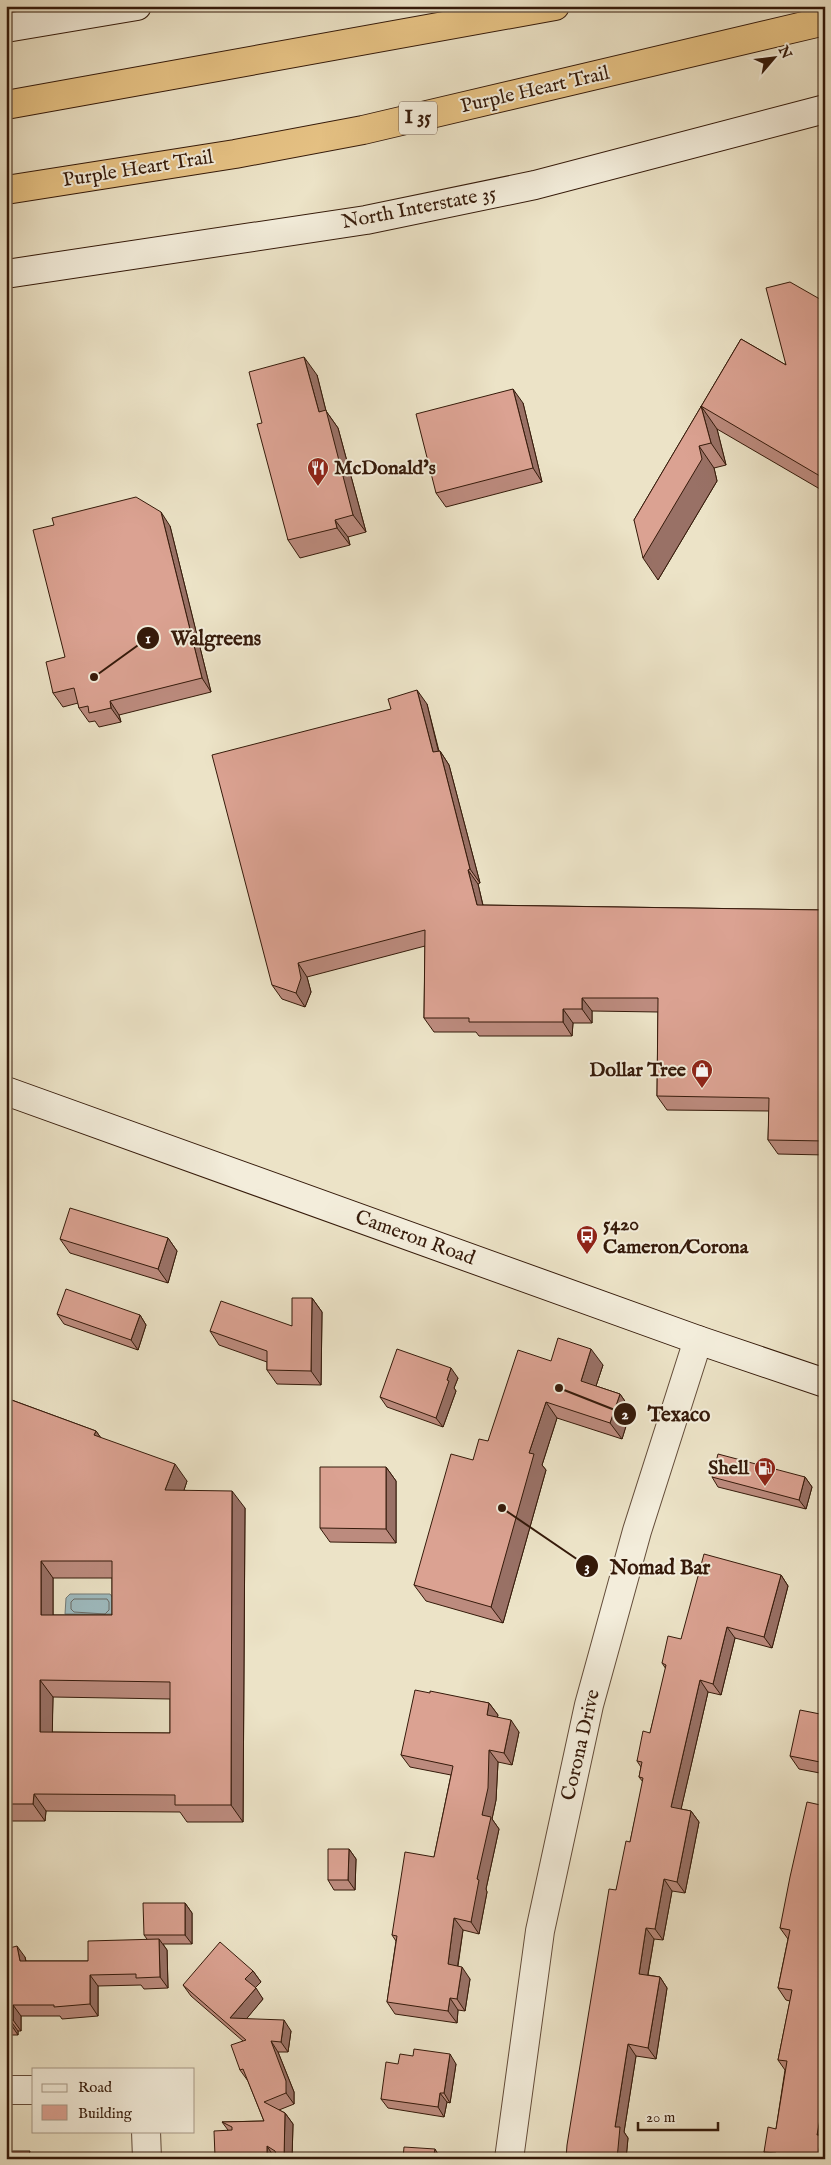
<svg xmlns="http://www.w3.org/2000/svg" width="831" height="2165" font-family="'IM FELL English',serif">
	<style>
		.water { fill: #9ebbc0; stroke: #747b77 }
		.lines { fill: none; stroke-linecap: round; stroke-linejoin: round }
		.shore { stroke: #6a6a65; stroke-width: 1 }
		.street-casing { stroke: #634c39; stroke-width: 30 }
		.secondary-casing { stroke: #351a0a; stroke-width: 30 }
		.highway-casing { stroke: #351a0a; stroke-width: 30 }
		.street { stroke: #f3eddb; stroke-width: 28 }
		.secondary { stroke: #f3eddb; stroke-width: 28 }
		.highway { stroke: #e6c284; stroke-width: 28 }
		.wall { fill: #bc8b7e; stroke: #351a0a; fill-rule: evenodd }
		.shaded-wall { fill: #997166; stroke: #351a0a }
		.building { fill: #dba292; stroke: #351a0a; fill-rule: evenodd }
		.labels { text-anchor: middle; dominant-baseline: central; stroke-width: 4; stroke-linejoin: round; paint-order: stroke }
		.shield { fill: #f3eddb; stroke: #6e5949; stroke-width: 1 }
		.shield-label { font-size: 19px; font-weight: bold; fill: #351a0a }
		.street-label { font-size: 20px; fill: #351a0a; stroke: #f3eddb }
		.poi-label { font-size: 20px; font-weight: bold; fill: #351a0a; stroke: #f3eddb; text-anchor: start }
		.leader { fill: none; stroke: #351a0a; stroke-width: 2 }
		.callout-dot { fill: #351a0a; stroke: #f3eddb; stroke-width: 2 }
		.mark-label { font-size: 15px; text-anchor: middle; font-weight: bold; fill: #fff }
		.callout-label { font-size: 21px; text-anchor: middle; font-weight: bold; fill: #351a0a; stroke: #f3eddb; stroke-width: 4; stroke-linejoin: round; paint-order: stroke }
	</style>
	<rect width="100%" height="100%" fill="#ece3c7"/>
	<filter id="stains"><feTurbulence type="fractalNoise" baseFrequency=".004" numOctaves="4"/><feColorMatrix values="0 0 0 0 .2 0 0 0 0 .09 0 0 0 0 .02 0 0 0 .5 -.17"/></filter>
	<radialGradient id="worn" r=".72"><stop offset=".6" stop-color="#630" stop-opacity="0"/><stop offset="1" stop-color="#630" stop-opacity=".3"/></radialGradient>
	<path class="water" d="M70 1594H110L113 1598 114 1614H65L66 1598Z"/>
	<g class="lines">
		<path class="shore" d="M105 1614 74 1612 71 1609V1602L74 1599H107L109 1602V1610L105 1614"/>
		<g class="street-casing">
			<path id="street" d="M6 2090H34
				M146 2131 147 2159
				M509 2159 540 1931 589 1705 637 1531 698 1340"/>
		</g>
		<g class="secondary-casing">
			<path id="secondary" d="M6 28 137 6
				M6 274 366 220 535 185 825 109
				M6 1091 698 1340 825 1383"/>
		</g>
		<g class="highway-casing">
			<path id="highway" d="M6 105 555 6
				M6 190 235 154 363 130 825 21"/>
		</g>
		<use href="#street" class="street"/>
		<use href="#secondary" class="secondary"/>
		<use href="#highway" class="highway"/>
	</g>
	<path class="wall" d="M825 302V492L717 429 726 465 714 468 717 481 658 580 634 520 741 339 786 365Z
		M317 375 326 411 338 428 366 532 348 537 350 545 300 558 288 540Z
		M523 403 542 482 446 507 436 493Z
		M170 526 211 692 119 715 121 722 99 727 95 721 89 722 79 708 78 703 63 707 53 693 65 657Z
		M427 704 439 751H440L449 765 480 883 478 884 483 905 825 910V1155L778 1154 768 1140 769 1111 667 1110 657 1096 658 1012 592 1011V1023H573L572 1036H479L476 1032H434L424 1018 425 946 307 977 311 992 305 1007 282 999 272 985Z
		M168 1238 177 1251 168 1283 70 1253 60 1239Z
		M312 1298 322 1312 321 1385 277 1384 267 1370V1362L219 1345 210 1331 292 1326Z
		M57 1314 140 1315 146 1325 138 1350 64 1324Z
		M551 1361 603 1365 596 1386 620 1394 631 1410 622 1439 557 1418 542 1465 546 1470 503 1623 426 1601 414 1585 473 1460Z
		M458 1378 454 1388 456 1391 443 1427 387 1407 380 1397Z
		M6 1395 9 1399 96 1431 101 1438 187 1481 184 1490 245 1508 243 1822H187L180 1812 46 1811 45 1821H6ZM53 1578H112V1615H53ZM53 1697 170 1699V1733L52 1732Z
		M386 1467 396 1481V1543L330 1542 320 1528Z
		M712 1477H805L812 1487 806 1509 718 1487Z
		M781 1575 788 1586 772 1648 735 1638 721 1695 708 1692 681 1809 691 1811 699 1822 685 1893 672 1891 663 1940 654 1939 648 1975 660 1977 667 1988 656 2059 636 2056 624 2132 628 2138 626 2159H566L616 1890 630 1842 643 1782 639 1777 641 1767 637 1761 650 1733 666 1669 662 1663 681 1639Z
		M430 1693 489 1703 498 1715 497 1717 519 1732 512 1765 498 1762 496 1800 492 1819 499 1829 486 1889 487 1892 479 1934 463 1930 458 1966 470 1979 465 2011 458 2010 457 2023 395 2014 387 2002 396 1941 392 1935 434 1857 451 1775 410 1767 401 1755Z
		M825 1715V1774L799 1769 790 1756Z
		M825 1806V2159H769L764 2152 776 2129 785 2070 778 2060 790 2001 786 2000 778 1988 788 1939 780 1928Z
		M349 1849 356 1859 355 1890H334L328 1880Z
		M185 1903 192 1913V1944H163L167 1950 168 1988 144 1989 141 1985 98 1986V2016L62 2019 60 2016H21V2031H18V2035H6V1949L25 1957 26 1961H88L147 1939 144 1935Z
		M253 1971 261 1982 255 1988 263 1999 246 2019 291 2031 288 2052H278L294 2092V2104L279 2110 285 2113 293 2124 292 2159H277L274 2157 215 2156 228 2130 222 2122 264 2121 248 2081 240 2070 243 2041 191 1996 183 1985Z
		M398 2064H456L450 2103 447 2102 444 2117 388 2108 381 2099Z"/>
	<path class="shaded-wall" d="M304 357 317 375 326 411 338 428 366 532 353 515 319 412Z
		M513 389 523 403 542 482 533 468Z
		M701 406 717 429 726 465 711 443Z
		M699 446 714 468 717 481 658 580 643 558Z
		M161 512 170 526 211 692 202 678Z
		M335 520 348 537 350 545 337 528Z
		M417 690 427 704 442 766 433 752Z
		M110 701 119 715 121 722 111 708Z
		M440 751 449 765 480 883 470 869Z
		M468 870 478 884 486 919 477 905Z
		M298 963 307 977 311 992 305 1007 296 993Z
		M582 998 592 1011V1023L582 1009Z
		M563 1009 573 1023 572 1036 563 1022Z
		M168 1238 177 1251 168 1283 158 1269Z
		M312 1298 322 1312 321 1385 311 1371Z
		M140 1315 146 1325 138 1350 131 1340Z
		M591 1349 603 1365 592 1398 581 1381Z
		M451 1368 458 1378 454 1388 456 1391 443 1427 436 1418 447 1380Z
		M620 1394 631 1410 622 1439 610 1423Z
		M546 1402 557 1418 542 1465 546 1470 503 1623 491 1607 529 1453Z
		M96 1431 108 1448 94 1435Z
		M175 1464 187 1481 178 1508 165 1490Z
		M386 1467 396 1481V1543L386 1529Z
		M805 1477 812 1487 806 1509 799 1500Z
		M232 1491 245 1508 243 1822 231 1805Z
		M41 1561 53 1578V1632L41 1615Z
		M781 1575 788 1586 772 1648 764 1637Z
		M727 1627 735 1638 721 1695 713 1684Z
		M40 1680 53 1697 52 1749 40 1732Z
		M700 1680 708 1692 679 1818 671 1807Z
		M489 1703 498 1715 495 1727 487 1715Z
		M511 1720 519 1732 512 1765 504 1753Z
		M489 1750 498 1762 496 1800 492 1819 499 1829 486 1889 487 1892 479 1934 471 1922 477 1879 482 1815Z
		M34 1794 46 1811 45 1821 33 1804Z
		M691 1811 699 1822 685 1893 677 1882Z
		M349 1849 356 1859 355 1890 348 1880Z
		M664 1879 672 1891 663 1940 655 1929Z
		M185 1903 192 1913V1944L185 1935Z
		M454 1918 463 1930 456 1976 448 1964Z
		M646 1928 654 1939 646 1985 639 1974Z
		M159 1939 167 1950 168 1988 160 1977Z
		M17 1946 25 1957 28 1973 20 1961Z
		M462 1967 470 1979 465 2011 457 1999Z
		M253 1971 261 1982 253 1990 245 1979Z
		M90 1975 98 1986V2016L90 2004Z
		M660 1977 667 1988 656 2059 648 2048Z
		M256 1988 263 1999 238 2029 230 2018Z
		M450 1998 458 2010 457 2023 448 2011Z
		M13 2005 21 2016V2031L13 2020Z
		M10 2020 18 2031V2035L10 2023Z
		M284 2020 291 2031 288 2052 281 2042Z
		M271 2041 278 2052 294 2092V2104L286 2093Z
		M628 2044 636 2056 624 2132 628 2138 626 2159H617L615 2127Z
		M450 2054 456 2064 450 2103 444 2093Z
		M440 2093 447 2102 444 2117 438 2107Z
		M825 2093V2159H818L817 2135Z
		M285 2113 293 2124 292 2159H284Z
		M267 2146 274 2157V2159H267Z
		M435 2149 441 2159H433Z"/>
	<path class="building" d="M790 282 825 302V479L701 406 711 443 699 446 702 459 643 558 634 520 741 339 786 365 766 288Z
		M304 357 319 412 326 410 353 515 335 520 337 528 288 540 257 424 262 423 249 372Z
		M513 389 533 468 436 493 416 414Z
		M136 497 161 512 202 678 110 701 111 708 89 713 88 706 79 708 74 688 53 693 46 662 65 657 33 530 54 525 52 518Z
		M417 690 433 752 440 751 470 869 468 870 477 905 825 910V1141L768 1140 769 1098 657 1096 658 998H582V1009H563V1022H469V1018H424L425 930 298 963 301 978 296 993 272 985 212 755 391 709 388 699Z
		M70 1208 168 1238 158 1269 60 1239Z
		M66 1289 140 1315 131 1340 57 1314Z
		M292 1298H312L311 1371 267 1370V1351L210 1331 221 1301 292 1326Z
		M558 1338 591 1349 581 1381 620 1394 610 1423 546 1402 529 1453 534 1454 491 1607 414 1585 451 1454 473 1460 479 1439 488 1441 518 1350 551 1361Z
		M397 1349 451 1368 447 1380 449 1381 436 1418 380 1397Z
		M6 1398 96 1431 94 1435 175 1464 165 1490 232 1491 231 1805H175V1795L34 1794 33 1804H6ZM41 1561H112V1615H41ZM40 1680 170 1682V1733L40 1732Z
		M718 1454 805 1477 799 1500 712 1477Z
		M320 1467H386V1529L320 1528Z
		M704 1554 781 1575 764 1637 727 1627 713 1684 700 1680 671 1807 691 1811 677 1882 664 1879 655 1929 646 1928 639 1974 660 1977 648 2048 628 2044 615 2127H620L617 2159H566L567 2145 609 1889 616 1890 626 1841 630 1842 643 1778 639 1777 642 1762 637 1761 643 1731 650 1733 666 1665 662 1663 668 1636 681 1639Z
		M415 1690 430 1693V1691L489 1703 487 1715 511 1720 504 1753 489 1750 488 1788 482 1815 491 1817 477 1879 479 1880 471 1922 454 1918 448 1964 462 1967 457 1999 450 1998 448 2011 387 2002 397 1936 392 1935 405 1852 434 1857 453 1766 401 1755Z
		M800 1710 825 1715V1763L790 1756Z
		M807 1802 825 1806V2093L817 2135H821L818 2159H775L776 2153 764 2152 768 2127 776 2129 787 2061 778 2060 792 1990 778 1988 790 1930 780 1928 790 1877Z
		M328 1849H349L348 1880H328Z
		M143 1903H185V1935H144Z
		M159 1939 160 1977 136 1978V1974L90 1975V2004L54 2007V2005H13V2020H10V2023H6V1949L17 1946 20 1961H88V1941Z
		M220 1942 253 1971 245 1979 256 1988 230 2018 284 2020 281 2042 271 2041 286 2081V2093L264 2102 285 2113 284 2159H278L275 2151 267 2146V2159H206L205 2156H215L214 2131 232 2130V2127L222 2122 264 2121 243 2069 240 2070 231 2045 246 2040 183 1985Z
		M414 2049 450 2054 444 2093H440L438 2107 381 2099 386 2062 398 2064 400 2054 413 2056Z
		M404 2147 435 2149 433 2159H403Z
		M6 2151H30L29 2155 106 2156V2159H6Z"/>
	<defs>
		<g id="restaurant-pin" transform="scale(1.125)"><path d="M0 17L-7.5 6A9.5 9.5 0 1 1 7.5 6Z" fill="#8f2418" stroke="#f3eddb"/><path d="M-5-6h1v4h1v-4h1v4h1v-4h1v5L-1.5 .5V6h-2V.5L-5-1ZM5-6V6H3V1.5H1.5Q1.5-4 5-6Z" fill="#fff"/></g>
		<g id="shop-pin" transform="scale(1.125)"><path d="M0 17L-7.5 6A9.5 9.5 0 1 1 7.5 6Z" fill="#8f2418" stroke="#f3eddb"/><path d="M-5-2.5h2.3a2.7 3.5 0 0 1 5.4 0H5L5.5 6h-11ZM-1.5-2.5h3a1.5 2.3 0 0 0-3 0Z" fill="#fff"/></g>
		<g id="bus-pin" transform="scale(1.125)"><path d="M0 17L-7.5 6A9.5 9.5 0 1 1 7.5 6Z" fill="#8f2418" stroke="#f3eddb"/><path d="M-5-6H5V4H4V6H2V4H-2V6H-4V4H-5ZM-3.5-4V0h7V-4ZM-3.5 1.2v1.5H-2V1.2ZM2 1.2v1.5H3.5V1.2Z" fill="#fff"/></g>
		<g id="fuel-pin" transform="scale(1.125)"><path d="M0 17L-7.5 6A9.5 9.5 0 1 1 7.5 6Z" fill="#8f2418" stroke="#f3eddb"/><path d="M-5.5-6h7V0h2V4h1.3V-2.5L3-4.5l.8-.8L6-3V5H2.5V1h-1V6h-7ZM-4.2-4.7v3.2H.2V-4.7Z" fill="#fff"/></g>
	</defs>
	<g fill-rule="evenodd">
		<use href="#restaurant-pin" x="318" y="468"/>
		<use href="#shop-pin" x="702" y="1070"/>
		<use href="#bus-pin" x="587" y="1236"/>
		<use href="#fuel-pin" x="765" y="1468"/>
	</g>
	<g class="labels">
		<rect class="shield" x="399" y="101.5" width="38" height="33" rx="4"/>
		<g class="shield-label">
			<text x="418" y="118">I 35</text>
		</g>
		<g class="street-label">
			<text transform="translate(535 90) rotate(-13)">Purple Heart Trail</text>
			<text transform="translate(138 169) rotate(-9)">Purple Heart Trail</text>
			<text transform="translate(419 208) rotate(-11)">North Interstate 35</text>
			<text transform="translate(415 1238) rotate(20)">Cameron Road</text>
			<text transform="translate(581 1745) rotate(-77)">Corona Drive</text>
		</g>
		<g class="poi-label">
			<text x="334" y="468">McDonald's</text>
			<text x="686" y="1070" text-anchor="end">Dollar Tree</text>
			<text x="603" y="1224">5420<tspan x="603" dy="23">Cameron/Corona</tspan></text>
			<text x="749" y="1468" text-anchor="end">Shell</text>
		</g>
	</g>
	<path class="leader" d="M94 677L148 638M559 1388L625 1414M502 1508L587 1566"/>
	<g class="callout-dot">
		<circle cx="94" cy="677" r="5"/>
		<circle cx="559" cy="1388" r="5"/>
		<circle cx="502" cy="1508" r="5"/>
		<circle cx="148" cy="638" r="12"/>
		<circle cx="625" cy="1414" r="12"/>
		<circle cx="587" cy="1566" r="12"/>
	</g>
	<g class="mark-label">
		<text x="148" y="643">1</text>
		<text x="625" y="1419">2</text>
		<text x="587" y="1572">3</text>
	</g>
	<g class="callout-label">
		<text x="216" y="645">Walgreens</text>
		<text x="679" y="1421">Texaco</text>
		<text x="660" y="1574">Nomad Bar</text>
	</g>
	<rect width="831" height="2165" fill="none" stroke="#ece3c7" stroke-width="25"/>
	<rect x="8" y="8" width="816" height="2150" fill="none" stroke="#351a0a" stroke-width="2.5"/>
	<rect x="12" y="12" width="806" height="2140" fill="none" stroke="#351a0a"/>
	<rect x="32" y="2068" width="162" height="65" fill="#f3eddb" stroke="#a79987"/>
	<rect x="42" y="2084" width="25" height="8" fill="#f3eddb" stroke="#a79987"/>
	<text x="78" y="2092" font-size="15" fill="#351a0a">Road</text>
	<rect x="42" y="2105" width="25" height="15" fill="#dba292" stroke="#a79987"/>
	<text x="78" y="2118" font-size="15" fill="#351a0a">Building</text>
	<g transform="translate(774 58) rotate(62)" stroke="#f3eddb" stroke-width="4" paint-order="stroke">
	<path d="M0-4L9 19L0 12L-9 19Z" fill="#351a0a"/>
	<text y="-8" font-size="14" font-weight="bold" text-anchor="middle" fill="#351a0a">N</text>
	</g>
	<path d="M638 2122v8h80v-8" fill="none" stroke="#351a0a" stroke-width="2.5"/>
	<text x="646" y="2122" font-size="15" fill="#351a0a" stroke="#f3eddb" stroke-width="4" paint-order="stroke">20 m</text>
	<rect width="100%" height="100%" filter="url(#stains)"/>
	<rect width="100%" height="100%" fill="url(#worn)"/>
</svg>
